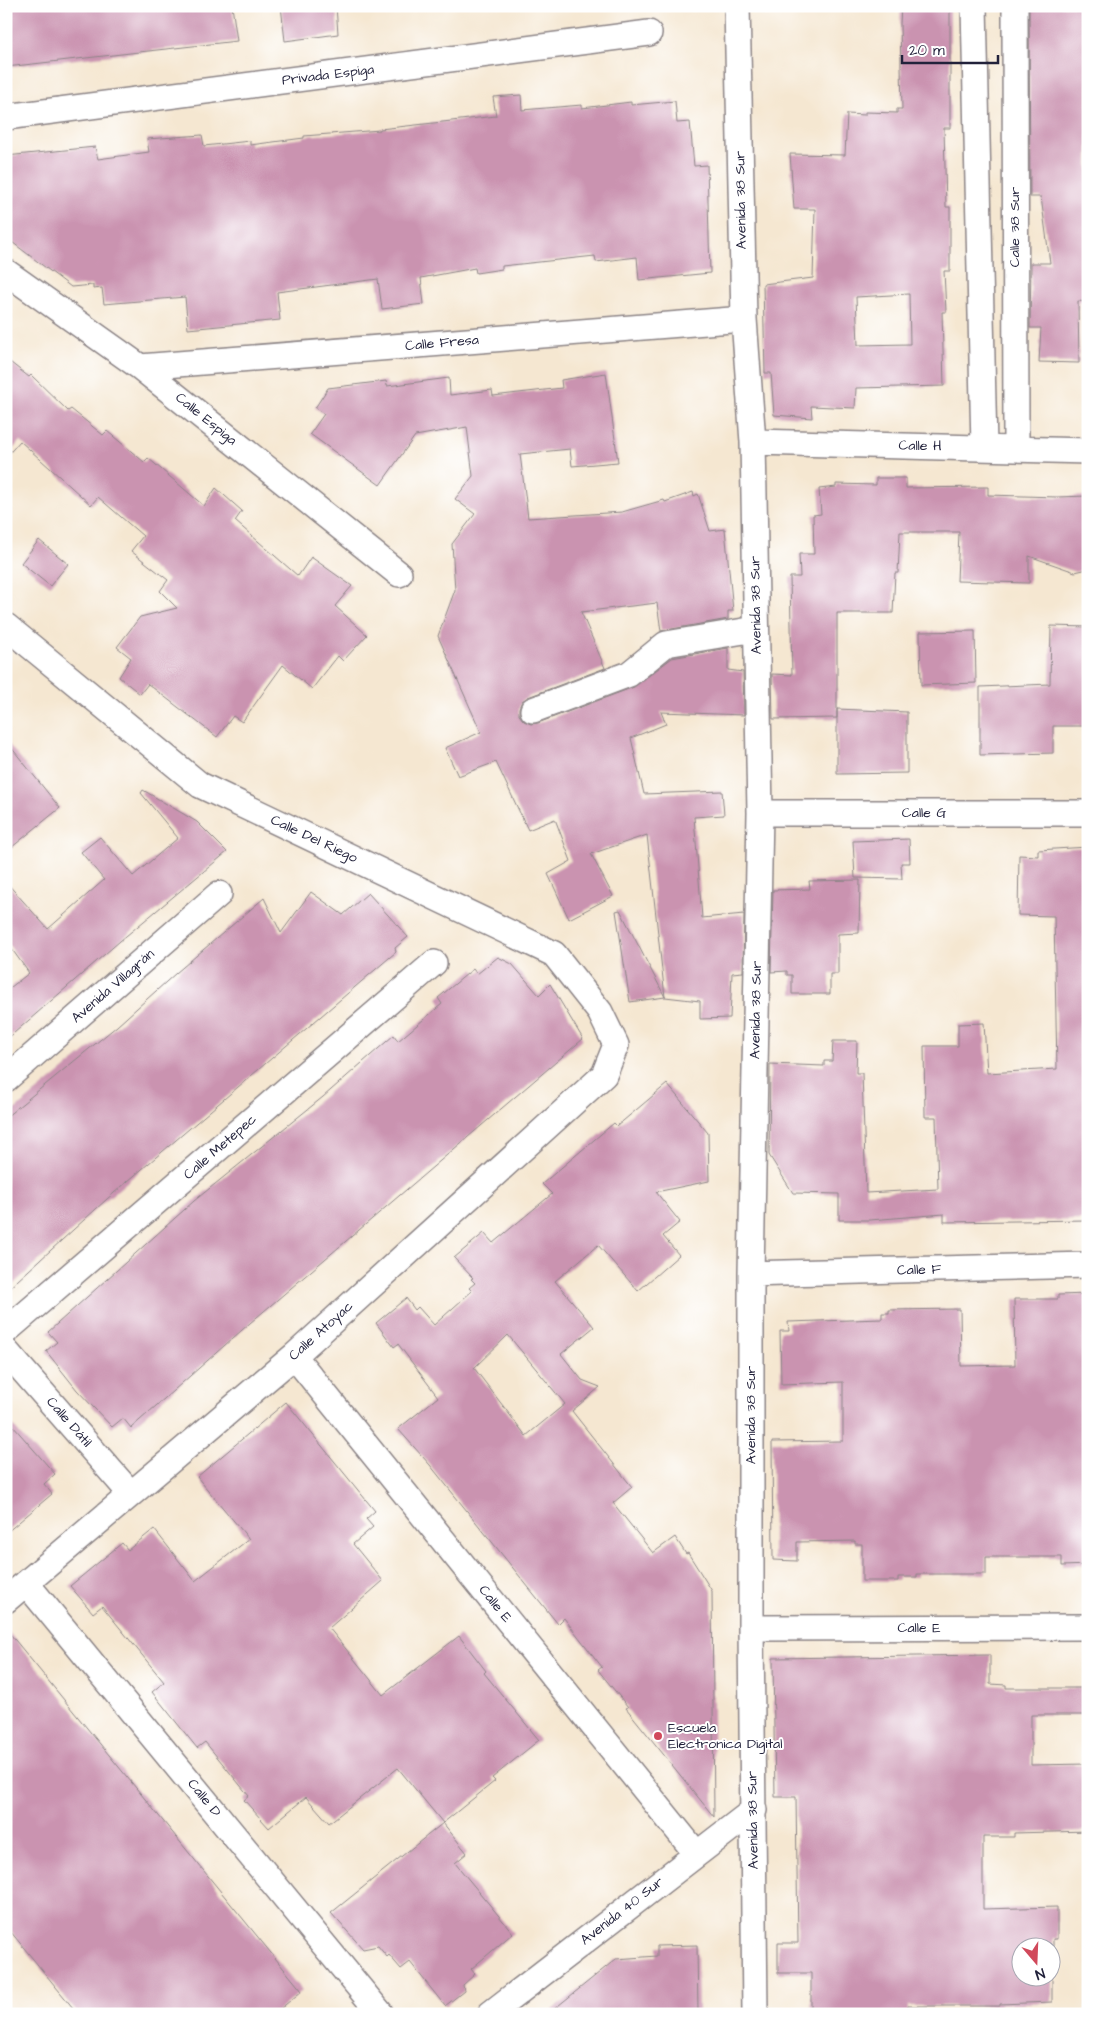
<svg xmlns="http://www.w3.org/2000/svg" width="1094" height="2020" font-family="'Architects Daughter',sans-serif">
	<style>
		.building { fill: #ca93b0; fill-rule: evenodd }
		.lines { fill: none; stroke-linecap: round; stroke-linejoin: round }
		.minor-casing { stroke: #8c8486; stroke-width: 28 }
		.minor { stroke: #fff; stroke-width: 25 }
		.poi-dot { fill: #d1495b; stroke: #fff; stroke-width: 2 }
		.labels { text-anchor: middle; dominant-baseline: central; stroke-width: 4; stroke-linejoin: round; paint-order: stroke }
		.street-label { font-size: 14px; fill: #22223b; stroke: #fff }
		.poi-label { font-size: 14px; fill: #22223b; stroke: #fff; text-anchor: start }
	</style>
	<rect width="100%" height="100%" fill="#fff"/>
	<filter id="ink" filterUnits="userSpaceOnUse"><feTurbulence type="fractalNoise" baseFrequency=".02" numOctaves="2"/><feDisplacementMap in="SourceGraphic" scale="10" xChannelSelector="R" yChannelSelector="G"/><feConvolveMatrix kernelMatrix="1 2 1 2 8 2 1 2 1" color-interpolation-filters="sRGB"/></filter>
	<filter id="wash" filterUnits="userSpaceOnUse"><feTurbulence type="fractalNoise" baseFrequency=".0096" numOctaves="4" result="noise"/><feDisplacementMap in="SourceGraphic" scale="20" xChannelSelector="R" yChannelSelector="G"/><feGaussianBlur stdDeviation="1.12" result="paint"/><feColorMatrix in="noise" values="0 0 0 0 0 0 0 0 0 0 0 0 0 0 0 0 0 1.4 0 .05"/><feComposite in="paint" operator="in"/></filter>
	<g filter="url(#wash)">
		<rect width="100%" height="100%" fill="#f5e7d1"/>
		<g id="blocks">
			<path class="building" d="M24 6H232L237 41 6 67V9Z
				M281 6H336L338 34 285 41Z
				M901 6H950V128H944L946 207H950V271H944L946 312H942L944 386 856 388 855 408 811 406 812 418 774 415 771 373H765L763 284 813 278 815 209H794L790 154 845 155 847 114 865 115V112L897 113V109H902L900 24ZM909 294 910 344 858 345 856 297Z
				M1029 6H1088V302L1078 301 1079 363 1039 362 1041 328H1030L1031 263H1050L1041 197H1030Z
				M521 95 522 110 582 105V108L631 102V105L675 101 677 123 690 122 694 166 707 165 710 273 639 280 637 257 596 262 595 256 502 266V269L476 273 475 268 421 278 424 304 382 309 378 279 277 292 280 320 188 329 185 297 104 304 102 288 93 289V285L71 287 8 239 6 156 95 147 98 159 149 152 147 139 202 135 204 146 250 141V145L304 138V136L380 130V129L496 116 493 97Z
				M6 359 29 377 31 375 68 411 71 409 103 435 107 431 144 462 148 458 204 506 216 488 242 511 235 521 298 576 311 557 352 586 335 606 367 635 343 661 338 656 312 689 283 665 242 722 233 716 217 737 148 684 140 694 119 677 131 658 117 647 140 617 177 608 160 591 168 580 131 551 143 536 98 497 91 505 20 441 6 457Z
				M606 373 618 462 572 466 570 449 520 454 528 518 622 512 664 500 665 502 693 492 694 496 698 494 710 531 725 529 733 611H728V619L661 631 657 603 581 612 605 668 528 697 522 701 519 708V715L524 721 531 724 538 723 634 687 672 658 728 648V670L743 672 744 715 661 712 666 724 631 738 644 794 722 791 724 815 694 817 702 918 744 914 743 972 732 973 730 1018 700 1019V1001L665 997 630 1002 616 911 620 910 665 997 647 835 591 854 613 896 569 919 548 874 571 861 555 819 528 830 496 762 458 776 445 748 481 732 438 636 455 590 452 544 475 514 455 499 473 476 467 427 415 436 380 485 310 434 324 414 315 408 328 388 386 381 387 386 449 378 450 395 492 390 493 396 562 388 561 380Z
				M876 478H906V488L988 487V495L1057 497 1088 496V569L1075 572 1029 556V583L957 581 959 532H900L898 573H895L893 613H837V718L773 719 772 674 792 675 790 577H800L799 554H814L813 515 821 514 819 489 836 487V484L876 485Z
				M39 540 68 564 50 586 21 563Z
				M1051 626 1088 627V726H1053V753L980 755V687L1050 684Z
				M975 631 976 683 921 685 920 632Z
				M837 709 907 712V773L837 774Z
				M6 741 60 808 6 852Z
				M143 790 197 822 227 852 120 941 6 1040V991L29 973 6 941V882L48 929 104 880 81 852 100 837 133 876 178 838 141 793Z
				M909 839 910 863H901L902 879 855 878 853 841Z
				M1088 847V1220L944 1222V1214L870 1220H839V1194L793 1193 769 1155 770 1064 824 1066V1061H832L833 1041H857L856 1073H862L866 1193 938 1189 936 1117H925L924 1046H958V1024L984 1023 987 1073 1057 1069 1054 916 1018 915 1019 855 1038 856V850Z
				M860 880 859 933 838 934V974H830V994H792V975H787V971L771 972 773 890 810 889 809 881Z
				M311 892 343 915 368 893 408 937 395 948 396 952 107 1199 6 1291V1117L117 1026 176 973 264 898 281 933Z
				M498 957 512 964 539 995 550 984 583 1039 250 1323 131 1428 123 1418 112 1427 77 1390 46 1351 57 1342 48 1332 194 1201 323 1097 394 1035 398 1041 442 1004 438 998 473 969 477 974Z
				M667 1084 708 1133 709 1181 656 1192 680 1222 663 1236 679 1255 638 1291 598 1245 555 1281 594 1327 561 1354 582 1380 600 1387 572 1411 632 1487 613 1503 653 1553 675 1537 686 1554 688 1553 712 1591 714 1817 626 1708 628 1707 598 1670 602 1667 564 1618 558 1624 430 1465 398 1429 438 1397 398 1344 394 1347 376 1323 406 1298 415 1310 418 1307 434 1325 472 1291 469 1288 475 1283 471 1279 473 1278 454 1258 484 1233 493 1243 552 1194 542 1184 614 1123 617 1126ZM508 1335 565 1404 526 1436 474 1368Z
				M1088 1294V1565L1062 1566V1557H986V1574H917V1577H898V1581H862V1544H855V1541L797 1542V1561L773 1560 772 1442 843 1441V1382L781 1384 780 1331H789L788 1322 882 1319V1313H889V1310L960 1309 961 1366 1015 1365 1014 1299H1058V1295Z
				M286 1402 375 1511 366 1519 373 1527 353 1544 383 1581 329 1628 383 1695 459 1636 486 1671 484 1673 539 1740 492 1778 495 1781 443 1823 398 1768 329 1823 306 1797 269 1828 244 1800 249 1796 205 1742 197 1748 152 1692 164 1682 102 1606 93 1613 70 1586 122 1543 128 1550 154 1529 195 1581 249 1539 197 1477Z
				M6 1418 55 1474 44 1484 52 1494 6 1533Z
				M6 1629 302 1991 274 2014H78L6 1926Z
				M990 1655V1684L1006 1685V1688H1088V1715H1031V1765L1088 1764V1831L1014 1833V1837H983V1909L1057 1907V1939H1053V1970H1052V2002L1000 2004V2006H908V2014H811V1973H778V1943H798L796 1797H775L773 1658ZM1022 1948H1052V1978H1022Z
				M443 1823 467 1853 455 1863 513 1933 471 1969 475 1974 463 1985 464 1991 445 2006 410 1962 401 1969 389 1955 387 1957 378 1946 363 1949 331 1913Z
				M697 1945 698 2012 548 2014 616 1959 657 1956V1946Z"/>
		</g>
	</g>
	<g filter="url(#ink)">
		<use href="#blocks" fill-opacity="0" stroke="#8c8486" stroke-width="1"/>
		<g class="lines">
			<g class="minor-casing">
				<path id="minor" d="M737 6 744 319 753 442 760 813 751 1274V1628L755 2014
					M974 6 984 447
					M1015 6 1016 448
					M6 117 649 33
					M6 272 140 367 399 574
					M140 367 744 319
					M753 442 1088 451
					M6 626 200 785 554 954 600 1012 616 1045 604 1075 294 1356 6 1600
					M533 710 629 674 666 644 756 629
					M760 813H1088
					M6 1079 219 894
					M751 1274 1088 1265
					M6 1331 434 963
					M6 1351 131 1494
					M294 1356 696 1853
					M26 1583 381 2014
					M751 1628 1088 1627
					M490 2014 754 1810"/>
			</g>
			<use href="#minor" class="minor"/>
		</g>
	</g>
	<circle class="poi-dot" cx="658" cy="1736" r="5"/>
	<g class="labels">
		<g class="street-label">
			<text transform="translate(328 75) rotate(-7)">Privada Espiga</text>
			<text transform="translate(741 200) rotate(-91)">Avenida 38 Sur</text>
			<text transform="translate(1015 227) rotate(-90)">Calle 38 Sur</text>
			<text transform="translate(442 343) rotate(-5)">Calle Fresa</text>
			<text transform="translate(206 419) rotate(39)">Calle Espiga</text>
			<text transform="translate(920 446) rotate(1)">Calle H</text>
			<text transform="translate(756 605) rotate(-91)">Avenida 38 Sur</text>
			<text x="924" y="813">Calle G</text>
			<text transform="translate(314 839) rotate(25)">Calle Del Riego</text>
			<text transform="translate(113 986) rotate(-41)">Avenida Villagrán</text>
			<text transform="translate(756 1010) rotate(-89)">Avenida 38 Sur</text>
			<text transform="translate(220 1147) rotate(-41)">Calle Metepec</text>
			<text transform="translate(919 1270) rotate(-1)">Calle F</text>
			<text transform="translate(321 1331) rotate(-42)">Calle Atoyac</text>
			<text transform="translate(751 1415) rotate(-90)">Avenida 38 Sur</text>
			<text transform="translate(69 1422) rotate(49)">Calle Dátil</text>
			<text transform="translate(495 1604) rotate(51)">Calle E</text>
			<text x="919" y="1628">Calle E</text>
			<text transform="translate(204 1798) rotate(51)">Calle D</text>
			<text transform="translate(753 1820) rotate(-91)">Avenida 38 Sur</text>
			<text transform="translate(622 1911) rotate(-38)">Avenida 40 Sur</text>
		</g>
		<g class="poi-label">
			<text x="668" y="1728">Escuela<tspan x="668" dy="16">Electronica Digital</tspan></text>
		</g>
	</g>
	<rect width="1094" height="2020" fill="none" stroke="#fff" stroke-width="25"/>
	<g transform="translate(1036 1962) rotate(161)"><circle r="24" fill="#ffffff" stroke="#a7a7b1"/>
	<path d="M0-4L9 19L0 12L-9 19Z" fill="#d1495b"/>
	<text y="-8" font-size="14" font-weight="bold" text-anchor="middle" fill="#22223b">N</text>
	</g>
	<path d="M902 55v8h96v-8" fill="none" stroke="#22223b" stroke-width="2.5"/>
	<text x="909" y="55" font-size="15" fill="#22223b" stroke="#ffffff" stroke-width="4" paint-order="stroke">20 m</text>
</svg>
